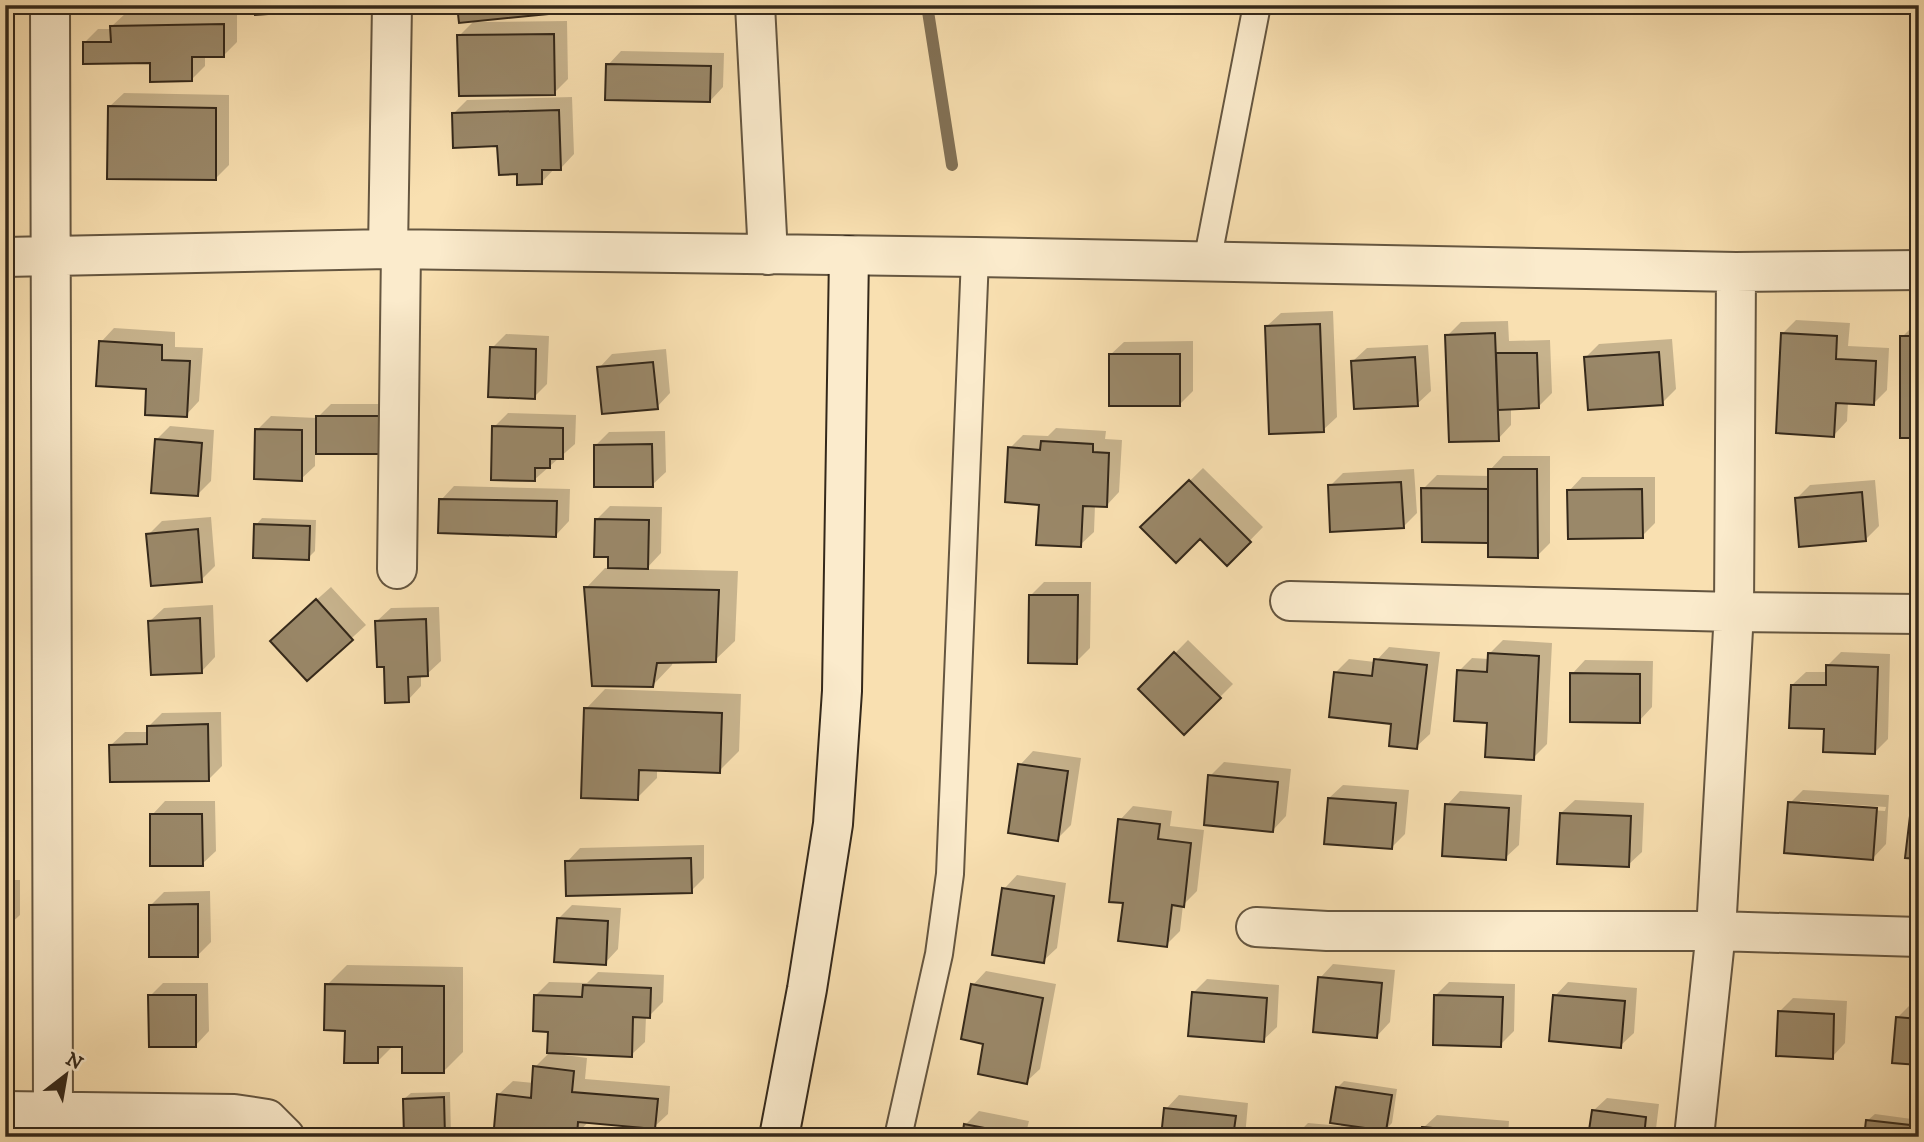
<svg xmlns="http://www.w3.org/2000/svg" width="1924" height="1142" font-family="'IM FELL DW Pica',serif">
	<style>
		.shadow { fill: #0003; fill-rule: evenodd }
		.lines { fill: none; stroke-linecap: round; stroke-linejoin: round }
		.stream { stroke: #827156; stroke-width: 12 }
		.building { fill: #9a8869; stroke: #34281a; stroke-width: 2 }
		.lane-casing { stroke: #655640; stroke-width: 30 }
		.street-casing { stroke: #655640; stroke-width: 42 }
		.secondary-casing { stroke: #34281a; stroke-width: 42 }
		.lane { stroke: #fbebcc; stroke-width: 26 }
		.street { stroke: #fbebcc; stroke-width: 38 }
		.secondary { stroke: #fbebcc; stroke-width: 38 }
	</style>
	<rect width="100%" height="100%" fill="#f9e0b1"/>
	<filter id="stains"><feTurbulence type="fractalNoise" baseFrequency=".00286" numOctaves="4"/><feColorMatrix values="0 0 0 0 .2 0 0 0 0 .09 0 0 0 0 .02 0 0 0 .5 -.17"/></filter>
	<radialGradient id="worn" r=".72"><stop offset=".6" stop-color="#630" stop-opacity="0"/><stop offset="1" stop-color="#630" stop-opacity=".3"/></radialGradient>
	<path class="shadow" d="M458 5H563L557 11 478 19V22L567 21 568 79 554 93 459 36 475 20Z
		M237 11V42L223 56H205V66L191 80 151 61 84 43 98 29H112V26L126 13Z
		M621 51 724 53 723 87 710 101 608 65Z
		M124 93 229 95V165L215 179 110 106Z
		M572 97 574 154 561 168H555L542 182 519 172 499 145 453 114 467 100Z
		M1333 311 1337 417 1323 430 1267 326 1281 313Z
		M1796 320 1850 323 1848 346 1889 348 1887 390 1873 404 1848 402 1847 421 1834 435 1783 333Z
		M1508 321 1509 341 1550 340 1552 393 1538 407H1511V425L1498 439 1447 336 1461 322Z
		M1916 323H1919V436L1902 337Z
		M114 328 175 332V347L203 348 199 401 186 415 148 388 101 342Z
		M506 334 549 336 547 384 534 397 492 348Z
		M1672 339 1676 389 1662 403 1585 358 1599 344Z
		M1193 341V391L1180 404 1110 355 1124 342Z
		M1428 345 1431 391 1417 404 1353 361 1367 348Z
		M666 349 670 393 657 407 599 368 612 354Z
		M331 404H399L386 452H315V466L301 479 257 430 271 416 317 418Z
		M508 413 576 415 575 444 534 480 494 427Z
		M170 426 214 430 211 481 197 495 156 440Z
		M1056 428 1106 431 1105 439 1122 440 1119 492 1106 506 1095 505 1094 532 1080 545 1041 503 1010 448 1023 435 1048 436Z
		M665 431 666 472 652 485 596 445 609 432Z
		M1503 456H1550V543L1537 556 1490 541 1423 489 1437 475 1490 476V470Z
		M1203 468 1263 527 1227 564 1200 537 1143 527Z
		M1414 469 1417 513 1403 527 1330 486 1343 473Z
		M1582 477H1655V523L1642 536 1569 491Z
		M1875 480 1879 526 1865 540 1797 498 1810 485Z
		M454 486 570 489 569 521 556 535 441 500Z
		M610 506 662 507 661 553 646 569 738 571 735 641 715 660 673 661 672 665 653 685 586 588 605 568H610V555L596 520Z
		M211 517 215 566 201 580 148 535 162 521Z
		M262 518 316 520 315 551 308 558 256 525Z
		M5 539 7 570 5 572Z
		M1044 582H1091L1090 648 1076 662 1031 595Z
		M331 587 366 625 307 679 286 627Z
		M5 596H8V633L5 635Z
		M213 605 215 657 202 671 150 621 164 608Z
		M439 607 441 661 427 674 421 675V686L408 700 385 666 377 621 391 608Z
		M1188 640 1233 684 1184 733 1140 689Z
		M1503 640 1552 643 1547 744 1533 758 1489 721 1459 671 1472 658 1489 659V654Z
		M1389 647 1440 652 1430 734 1416 747 1393 723 1335 673 1349 659 1375 662Z
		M1841 652 1890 654 1888 739 1875 752 1826 727 1792 685 1806 672H1828V665Z
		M1585 660 1653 661 1652 707 1639 721 1572 674Z
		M605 689 741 694 739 751 719 771 657 769V778L637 798 586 709Z
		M221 712 222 766 209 779 111 745 125 732H149V726L162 713Z
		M1033 751 1081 758 1071 825 1057 839 1020 765Z
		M1224 762 1291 769 1286 816 1273 830 1210 776Z
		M1343 785 1409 790 1405 834 1392 847 1329 798Z
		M1803 790 1889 795 1886 844 1873 858 1790 803ZM1800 801 1886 807 1885 811 1800 805Z
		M1460 791 1522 795 1519 845 1505 858 1447 805Z
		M1575 800 1644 803 1642 852 1628 865 1561 813Z
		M165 801H215L216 851 202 864 152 815Z
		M1133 806 1172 811 1170 826 1204 830 1197 891 1183 905 1180 931 1166 945 1125 901 1120 820Z
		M1919 809V857L1911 816Z
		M704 845V878L691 891 567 862 580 848Z
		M1017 875 1066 883 1057 948 1043 961 1004 889Z
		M5 880H20V915L6 928Z
		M210 891 211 942 198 955 151 905 164 892Z
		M572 905 621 908 618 949 605 963 558 919Z
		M1333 964 1395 970 1390 1022 1377 1036 1320 978Z
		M347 965 463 967V1052L443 1072 404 1045H394L377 1062 346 1029 327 985Z
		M986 971 1056 984 1040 1069 1026 1082 985 1042 973 985Z
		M598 972 664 975 663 1002 649 1016H646L645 1042 631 1055 565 1052V1055L587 1058 585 1079 670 1086 668 1114 654 1127 589 1121 577 1134 499 1094 513 1081 534 1083 535 1067 549 1053V1030L536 995 549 982 587 983Z
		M1207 979 1279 985 1277 1027 1263 1040 1193 993Z
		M1449 982 1515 984 1514 1031 1500 1045 1436 995Z
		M1568 982 1637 988 1634 1033 1620 1046 1555 996Z
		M163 983H208L209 1031 196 1045 150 996Z
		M1793 998 1847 1001 1845 1043 1832 1057 1779 1012Z
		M1911 1004 1919 1005V1064L1897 1018Z
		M1344 1081 1397 1089 1392 1123 1385 1130 1374 1128 1373 1137H1294L1308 1123 1341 1126 1337 1088Z
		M450 1092 451 1135 449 1137H405L404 1099 411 1093Z
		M1179 1095 1248 1103 1245 1137H1163L1166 1109Z
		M1607 1098 1659 1104 1655 1137H1559L1564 1132 1590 1135 1593 1111Z
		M979 1111 1029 1121 1025 1137H963L966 1124Z
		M1875 1114 1919 1120V1137L1868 1120Z
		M1437 1115 1509 1121 1508 1137H1423V1128Z"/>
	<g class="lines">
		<path class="stream" d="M927 5 952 165"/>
	</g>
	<path class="building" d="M254 5H310V11L255 15Z
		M457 5H557L558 13 459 23Z
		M224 24V57H192V81L150 82V63L83 64V42H111L110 26Z
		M554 34 555 95 459 96 457 35Z
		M606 64 711 66 710 102 605 100Z
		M108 106 216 108V180L107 179Z
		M559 110 561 170H542V184L517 185V174L499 175 497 146 453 148 452 113Z
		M1320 324 1324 432 1269 434 1265 326Z
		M1495 333 1499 441 1449 442 1445 335Z
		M1781 333 1837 336 1836 359 1876 361 1874 405 1836 403 1834 437 1776 433Z
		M1900 336H1919V438H1900Z
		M99 341 162 345V360L190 361 187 417 145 415 146 389 96 386Z
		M490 347 536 349 535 399 488 397Z
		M1659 352 1663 405 1588 410 1584 357Z
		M1496 353H1537L1539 408 1498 410Z
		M1109 354H1180V406H1109Z
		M1415 357 1418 406 1354 409 1351 361Z
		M653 362 658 409 602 414 597 367Z
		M316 416H386L387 454H316Z
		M492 426 563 428V459H550V468H535V481L491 480Z
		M255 429 302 430V481L254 479Z
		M155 439 202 443 198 496 151 493Z
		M1041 441 1093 444V452L1109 453 1107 507 1083 506 1081 547 1036 545 1039 505 1005 502 1008 447 1040 450Z
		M652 444 653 487H594V445Z
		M1488 469H1537L1538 558 1488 557Z
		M1189 480 1251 542 1227 566 1200 539 1176 563 1140 527Z
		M1401 482 1404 528 1330 532 1328 485Z
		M1421 488 1488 489V543L1422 542Z
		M1642 489 1643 538 1568 539 1567 490Z
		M1862 492 1866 541 1799 547 1795 498Z
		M439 499 557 501 556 537 438 533Z
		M595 519 649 520 648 569 608 568V557H594Z
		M254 524 310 526 309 560 253 558Z
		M198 529 202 582 151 586 146 534Z
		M584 587 719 590 716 662 657 663 653 687 592 686Z
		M1029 595H1078L1077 664 1028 663Z
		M316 599 353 640 307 681 270 641Z
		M200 618 202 673 151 675 148 621Z
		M426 619 428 676 408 677 409 702 385 703 384 667H377L375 621Z
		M1174 652 1221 698 1184 735 1138 689Z
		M1488 653 1539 656 1534 760 1485 757 1487 723 1454 721 1457 670 1487 672Z
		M1374 659 1427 665 1417 749 1389 746 1391 724 1329 717 1334 672 1372 676Z
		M1826 665 1878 667 1875 754 1823 752 1824 729 1789 728 1791 685H1826Z
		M1570 673 1640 674V723L1570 722Z
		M1914 679H1919V729L1911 728Z
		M584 708 722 713 720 773 639 770 638 800 581 798Z
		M208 724 209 781 110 782 109 745 147 744V726Z
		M1018 764 1068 771 1058 841 1008 833Z
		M1208 775 1278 782 1273 832 1204 825Z
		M1328 798 1396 803 1392 849 1324 844Z
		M1788 802 1877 808 1873 860 1784 853Z
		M1445 804 1509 808 1506 860 1442 856Z
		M1560 813 1631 816 1629 867 1557 864Z
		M150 814H202L203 866H150Z
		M1910 816H1919V859L1905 858Z
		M1118 819 1160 824 1158 839 1191 843 1184 907 1172 905 1167 947 1118 941 1123 903 1109 902Z
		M691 858 692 893 566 896 565 861Z
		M1002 888 1054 896 1044 963 992 955Z
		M198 904V957H149V905Z
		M557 918 608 921 606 965 554 962Z
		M1318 977 1382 983 1377 1038 1313 1032Z
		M325 984 444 986V1073H402V1047H378V1063H344L345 1031 324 1030Z
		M971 984 1043 998 1027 1084 978 1074 983 1044 961 1039Z
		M583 985 651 988 650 1018 633 1017 632 1057 547 1053 548 1032 533 1031 534 995 582 997Z
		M1192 992 1267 998 1264 1042 1188 1036Z
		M148 995H196V1047H149Z
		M1434 995 1503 997 1501 1047 1433 1045Z
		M1553 995 1625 1001 1621 1048 1549 1041Z
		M1778 1011 1834 1014 1833 1059 1776 1056Z
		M1896 1017 1919 1019V1065L1892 1063Z
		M533 1066 574 1071 572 1092 658 1099 655 1129 578 1122 577 1136 494 1128 497 1094 531 1098Z
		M1336 1087 1392 1095 1386 1131 1330 1123Z
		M444 1097 445 1137H404L403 1099Z
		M1164 1108 1236 1116 1233 1137H1161Z
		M1592 1110 1646 1117 1644 1137H1588Z
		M1866 1120 1919 1126V1137H1864Z
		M964 1124 1016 1134V1137H962Z
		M1422 1127 1496 1134V1137H1421Z"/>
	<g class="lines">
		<g class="lane-casing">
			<path id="lane" d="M1207 262 1257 5
				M898 1137 939 954 950 874 975 257"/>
		</g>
		<g class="street-casing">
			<path id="street" d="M50 5 53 1110
				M755 5 768 255
				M388 249 392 5
				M5 257 388 249 975 257 1736 272 1919 270
				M397 569 401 250
				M1290 601 1734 612 1919 614
				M1256 927 1327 931H1716L1919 937
				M5 1111 234 1114 267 1119 285 1137
				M1694 1137 1716 931 1734 612 1736 272"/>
		</g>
		<g class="secondary-casing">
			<path id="secondary" d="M779 1137 807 989 833 824 842 691 849 256"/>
		</g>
		<use href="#lane" class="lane"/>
		<use href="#street" class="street"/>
		<use href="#secondary" class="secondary"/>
	</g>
	<rect width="1924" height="1142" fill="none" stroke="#f9e0b1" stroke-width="28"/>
	<rect x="7" y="7" width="1910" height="1128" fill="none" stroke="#34281a" stroke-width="3.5"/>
	<rect x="14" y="14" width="1896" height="1114" fill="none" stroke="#34281a" stroke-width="2"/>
	<g transform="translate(66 1075) rotate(31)" stroke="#fbebcc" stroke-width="5" paint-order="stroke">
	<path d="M0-5L12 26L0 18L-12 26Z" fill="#34281a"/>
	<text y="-10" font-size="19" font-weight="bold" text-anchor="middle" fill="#34281a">N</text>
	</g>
	<rect width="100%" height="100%" filter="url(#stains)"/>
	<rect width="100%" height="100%" fill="url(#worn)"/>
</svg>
